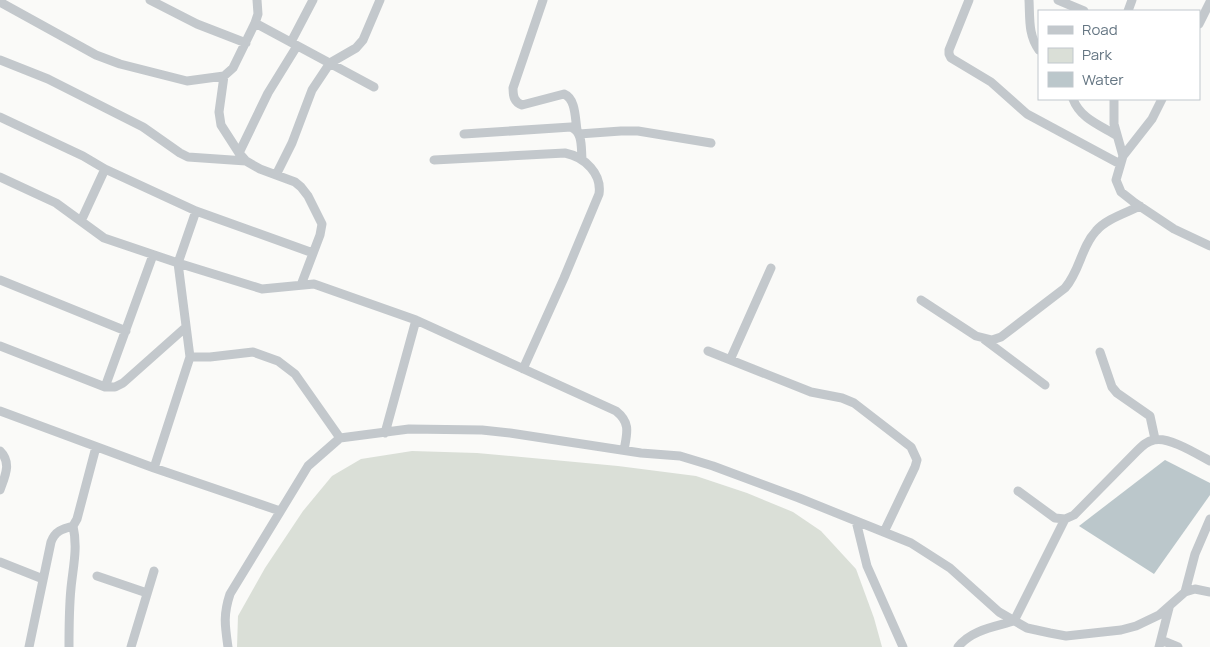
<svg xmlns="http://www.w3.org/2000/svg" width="1210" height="647" font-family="Manrope,sans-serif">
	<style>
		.green { fill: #dadfd7 }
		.water { fill: #bbc7cb }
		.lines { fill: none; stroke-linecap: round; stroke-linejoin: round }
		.street { stroke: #c3c8cc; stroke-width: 9 }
	</style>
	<rect width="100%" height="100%" fill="#fafaf8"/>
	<path class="green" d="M412 451 477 453 618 466 696 476 747 493 793 512 821 531 856 569 874 618 882 647H237L238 616 265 568 303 511 332 476 361 459Z"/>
	<path class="water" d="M1165 460 1210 483V495L1154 574 1079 526Z"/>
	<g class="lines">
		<path class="street" d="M150 0 197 24 246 43
			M543 0 513 88C513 96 514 102 522 105L564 94C576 99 575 118 577 130
			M969 0 949 50V54L951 58 991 82 1027 114 1120 164
			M1029 0C1030 18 1028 35 1039 50
			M1058 0 1084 11
			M0 2 96 55 120 64 187 81 224 76 233 68 255 23 258 14 257 0
			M1128 11 1132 0
			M255 23 374 87
			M1199 24 1210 2
			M291 42 313 0
			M0 60 48 79 143 127 180 153 188 157 246 161
			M224 76 219 112 221 125 239 153 246 161 260 169 295 182 301 187 308 196 322 224 320 235 301 285
			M1073 99C1080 118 1099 125 1116 135
			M1114 99V124L1123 156
			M1162 99 1152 119 1123 156 1116 180 1121 192 1135 203 1174 229 1210 246
			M0 117 83 156 105 169 196 211 313 253
			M464 134 571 127C583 132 581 147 582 159
			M579 134 621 131H638L711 143
			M239 153 268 93 297 46
			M434 160 565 153C585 157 602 174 599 194L564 278 523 369
			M276 175 292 143 312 90 330 63 356 48 363 40 380 0
			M0 177 56 203 104 238 178 263 190 357 154 468
			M196 211 178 263 262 289 314 284 416 320 616 411C631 423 627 433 624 450
			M81 221 105 169
			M0 280 126 331
			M921 300 976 336 992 340 1001 337 1065 288C1080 271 1081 247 1096 231 1106 219 1126 213 1140 206
			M985 340 1045 385
			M0 346 105 387H115L123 383 186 327
			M708 351 811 392 842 398 854 403 911 447 917 460 915 467 884 532
			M1100 352 1112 387 1117 393 1150 416 1155 439
			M190 357H210L253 352 278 361 295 374 340 438
			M730 360 771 268
			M105 387 153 255
			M0 411 154 468 280 511
			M385 433 416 320
			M0 451C12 463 5 476 0 490
			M1018 491 1055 518 1065 519 1074 515 1137 451C1142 446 1147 441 1154 440 1168 436 1197 454 1210 461
			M856 521 867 566 903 647
			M0 562 43 579
			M97 576 147 593
			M1185 592 1195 554 1210 519
			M1161 640 1178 647
			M29 647 51 542C55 531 62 529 73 526L77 519 96 447
			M69 647C69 628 69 608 71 588 73 567 78 548 73 526
			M131 647 154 571
			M228 647C225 626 223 615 230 594L308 466 340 438 409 429 482 430 510 433 641 453 680 456 713 466 799 498 911 543 950 568 999 612 1027 628 1050 633 1066 636 1121 630 1136 626 1159 615 1185 592 1195 589 1210 592
			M958 647C971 630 994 627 1014 621L1065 519
			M1159 647 1169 608"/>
	</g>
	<rect x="1038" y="10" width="162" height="90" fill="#ffffff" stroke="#c1c8cd"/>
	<rect x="1048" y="26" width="25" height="8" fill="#c3c8cc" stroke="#c1c8cd"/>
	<text x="1082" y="35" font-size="15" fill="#657683">Road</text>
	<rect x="1048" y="48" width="25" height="15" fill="#dadfd7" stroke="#c1c8cd"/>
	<text x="1082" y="60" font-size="15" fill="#657683">Park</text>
	<rect x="1048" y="72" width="25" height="15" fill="#bbc7cb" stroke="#c1c8cd"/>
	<text x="1082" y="85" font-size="15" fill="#657683">Water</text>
</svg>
